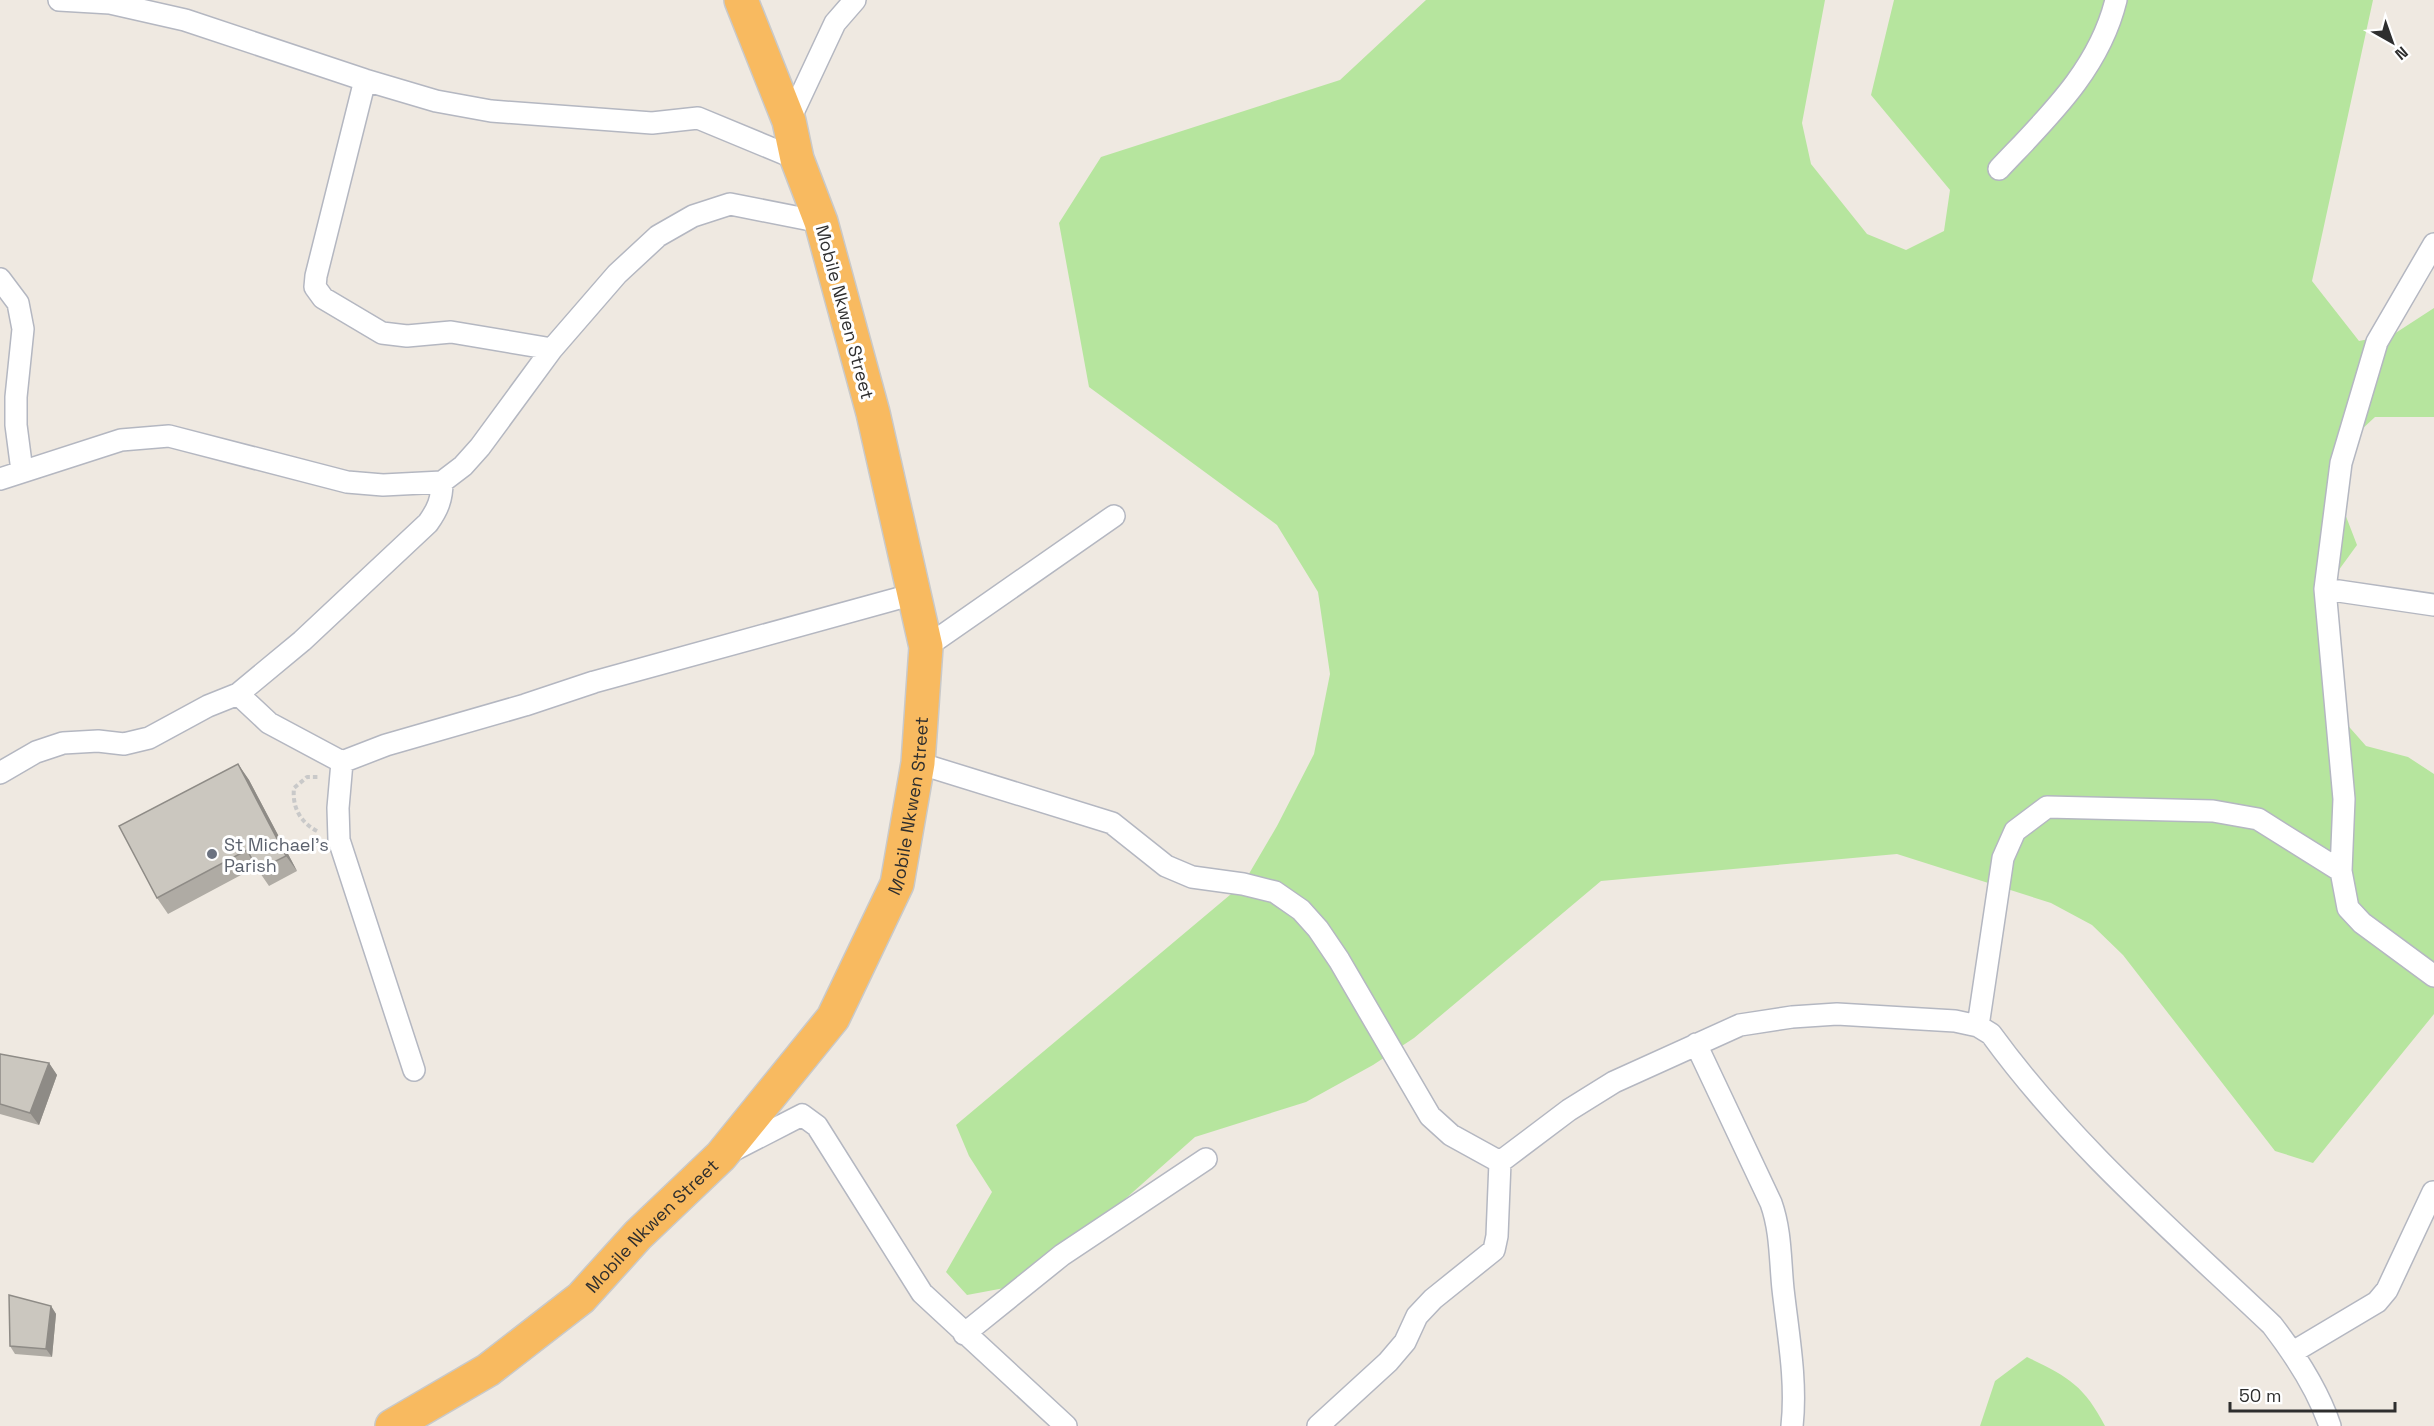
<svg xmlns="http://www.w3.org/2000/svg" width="2434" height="1426" font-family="'Space Grotesk',sans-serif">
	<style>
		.green { fill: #b6e59e }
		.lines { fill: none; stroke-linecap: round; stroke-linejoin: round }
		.minor-casing { stroke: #b4b7c1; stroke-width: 24 }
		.trunk-casing { stroke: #c9c9c9; stroke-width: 36 }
		.path { stroke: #c9c9c9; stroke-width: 4; stroke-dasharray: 4.5 3; stroke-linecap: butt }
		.minor { stroke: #fff; stroke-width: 21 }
		.trunk { stroke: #f8ba60; stroke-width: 33 }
		.wall { fill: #afaba4 }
		.shaded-wall { fill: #8e8b86 }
		.building { fill: #cbc7bf; stroke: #8e8b86; stroke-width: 1.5 }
		.worship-dot { fill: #6b7280; stroke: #fff; stroke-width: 2 }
		.labels { text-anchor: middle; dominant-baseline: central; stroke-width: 6; stroke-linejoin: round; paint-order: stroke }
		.street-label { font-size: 18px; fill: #2e2e2e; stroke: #fff }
		.worship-label { font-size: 18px; fill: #5b616d; stroke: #fff; text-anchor: start }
	</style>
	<rect width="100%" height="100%" fill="#efe9e1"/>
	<path class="green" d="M1426 0H1825L1802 123 1811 164 1867 234 1906 250 1944 231 1950 190 1871 95 1894 0H2373L2312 281 2359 341 2394 334 2434 308V417H2375L2346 444 2342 506 2357 545 2325 589 2336 712 2366 746 2408 757 2434 774V1014L2313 1163 2275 1151 2123 955 2092 925 2051 903 1897 854 1601 881 1414 1038 1373 1065 1306 1102 1195 1137 1062 1255 1026 1284 967 1295 946 1272 992 1192 969 1156 956 1125 1243 884 1277 826 1314 754 1330 674 1318 592 1277 525 1089 387 1059 223 1101 157 1340 80Z
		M2027 1357C2067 1376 2084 1385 2105 1426H1980L1995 1381Z"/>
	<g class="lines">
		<g class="minor-casing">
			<path id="minor" d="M59 0 110 3 185 20 365 80 436 101 491 111 652 123 698 118 797 159
				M365 80 316 276 315 287 323 298 382 333 407 336 451 332 552 349
				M789 121 835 23 855 0
				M1999 169C2047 118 2099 70 2116 0
				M2434 244 2377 342 2341 463 2325 589 2344 799 2341 871 2348 908 2362 923 2434 976
				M0 279 18 303 23 329 16 397V425L22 471
				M0 479 121 440 169 436 347 482 383 485 442 482 463 466 480 447 552 349 617 274 658 236 693 216 730 204 821 222
				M2325 589 2434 605
				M926 647 1114 516
				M238 694 269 723 342 762
				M918 763 1112 823 1166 866 1192 877 1243 884 1275 892 1301 910 1318 929 1339 960 1430 1116 1451 1135 1500 1162
				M0 773 36 752 63 743 98 741 124 744 149 738 208 706 238 694 302 641 428 523C438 509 442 499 442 482
				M1978 1026 2003 858 2015 831 2047 807 2213 811 2258 819 2341 871
				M1696 1044 1771 1203C1781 1231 1780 1260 1783 1289 1788 1334 1797 1381 1792 1426
				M414 1070 339 840 338 808 342 762 386 745 525 705 594 682 914 594
				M732 1151 802 1115 817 1126 922 1293 1066 1426
				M1500 1162 1569 1110 1614 1082 1740 1025 1792 1017 1837 1014 1955 1021 1978 1026 1991 1034C2071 1144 2174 1232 2272 1325 2295 1355 2318 1390 2330 1426
				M964 1334 1062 1255 1206 1159
				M2293 1352 2377 1302 2387 1290 2433 1192
				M1318 1426 1388 1362 1405 1342 1417 1316 1433 1299 1494 1250 1497 1236 1500 1162"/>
		</g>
		<g class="trunk-casing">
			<g id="trunk">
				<path id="s1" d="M392 1426 488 1370 581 1298 638 1235 721 1156 833 1018 897 884 918 763 926 647 873 413 821 222 797 159 789 121 741 0"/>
			</g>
		</g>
		<path class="path" d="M317 831C300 822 292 807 294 788L307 777H320"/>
		<use href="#minor" class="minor"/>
		<use href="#trunk" class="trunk"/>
	</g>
	<path class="wall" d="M238 764 249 780 297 871 269 886 256 867 168 914 157 898Z
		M0 1054 49 1063 57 1075 39 1125 0 1114Z
		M51 1306 56 1314 52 1357 15 1354 10 1346Z"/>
	<path class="shaded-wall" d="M238 764 249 780 297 871 286 856Z
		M49 1063 57 1075 39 1125 30 1113Z
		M51 1306 56 1314 52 1357 46 1349Z"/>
	<path class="building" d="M238 764 286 856 258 870 247 850 157 898 119 826Z
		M0 1054 49 1063 30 1113 0 1104Z
		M9 1295 51 1306 46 1349 10 1346Z"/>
	<circle class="worship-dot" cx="212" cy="854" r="6"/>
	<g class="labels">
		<g class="street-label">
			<text transform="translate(845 312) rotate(75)">Mobile Nkwen Street</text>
			<text stroke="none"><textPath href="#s1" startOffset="834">Mobile Nkwen Street</textPath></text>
			<text stroke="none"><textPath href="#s1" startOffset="330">Mobile Nkwen Street</textPath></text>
		</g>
		<g class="worship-label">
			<text x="224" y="844">St Michael's<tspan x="224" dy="21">Parish</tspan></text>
		</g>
	</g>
	<g transform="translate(2392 42) rotate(140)" stroke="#ffffff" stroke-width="4.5" paint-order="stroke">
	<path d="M0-4.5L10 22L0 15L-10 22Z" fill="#2e2e2e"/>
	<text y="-9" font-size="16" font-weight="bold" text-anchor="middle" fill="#2e2e2e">N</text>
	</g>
	<path d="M2230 1402v9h165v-9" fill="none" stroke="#2e2e2e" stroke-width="3"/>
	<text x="2239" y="1402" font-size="18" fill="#2e2e2e" stroke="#ffffff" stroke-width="4.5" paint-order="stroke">50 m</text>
</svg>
